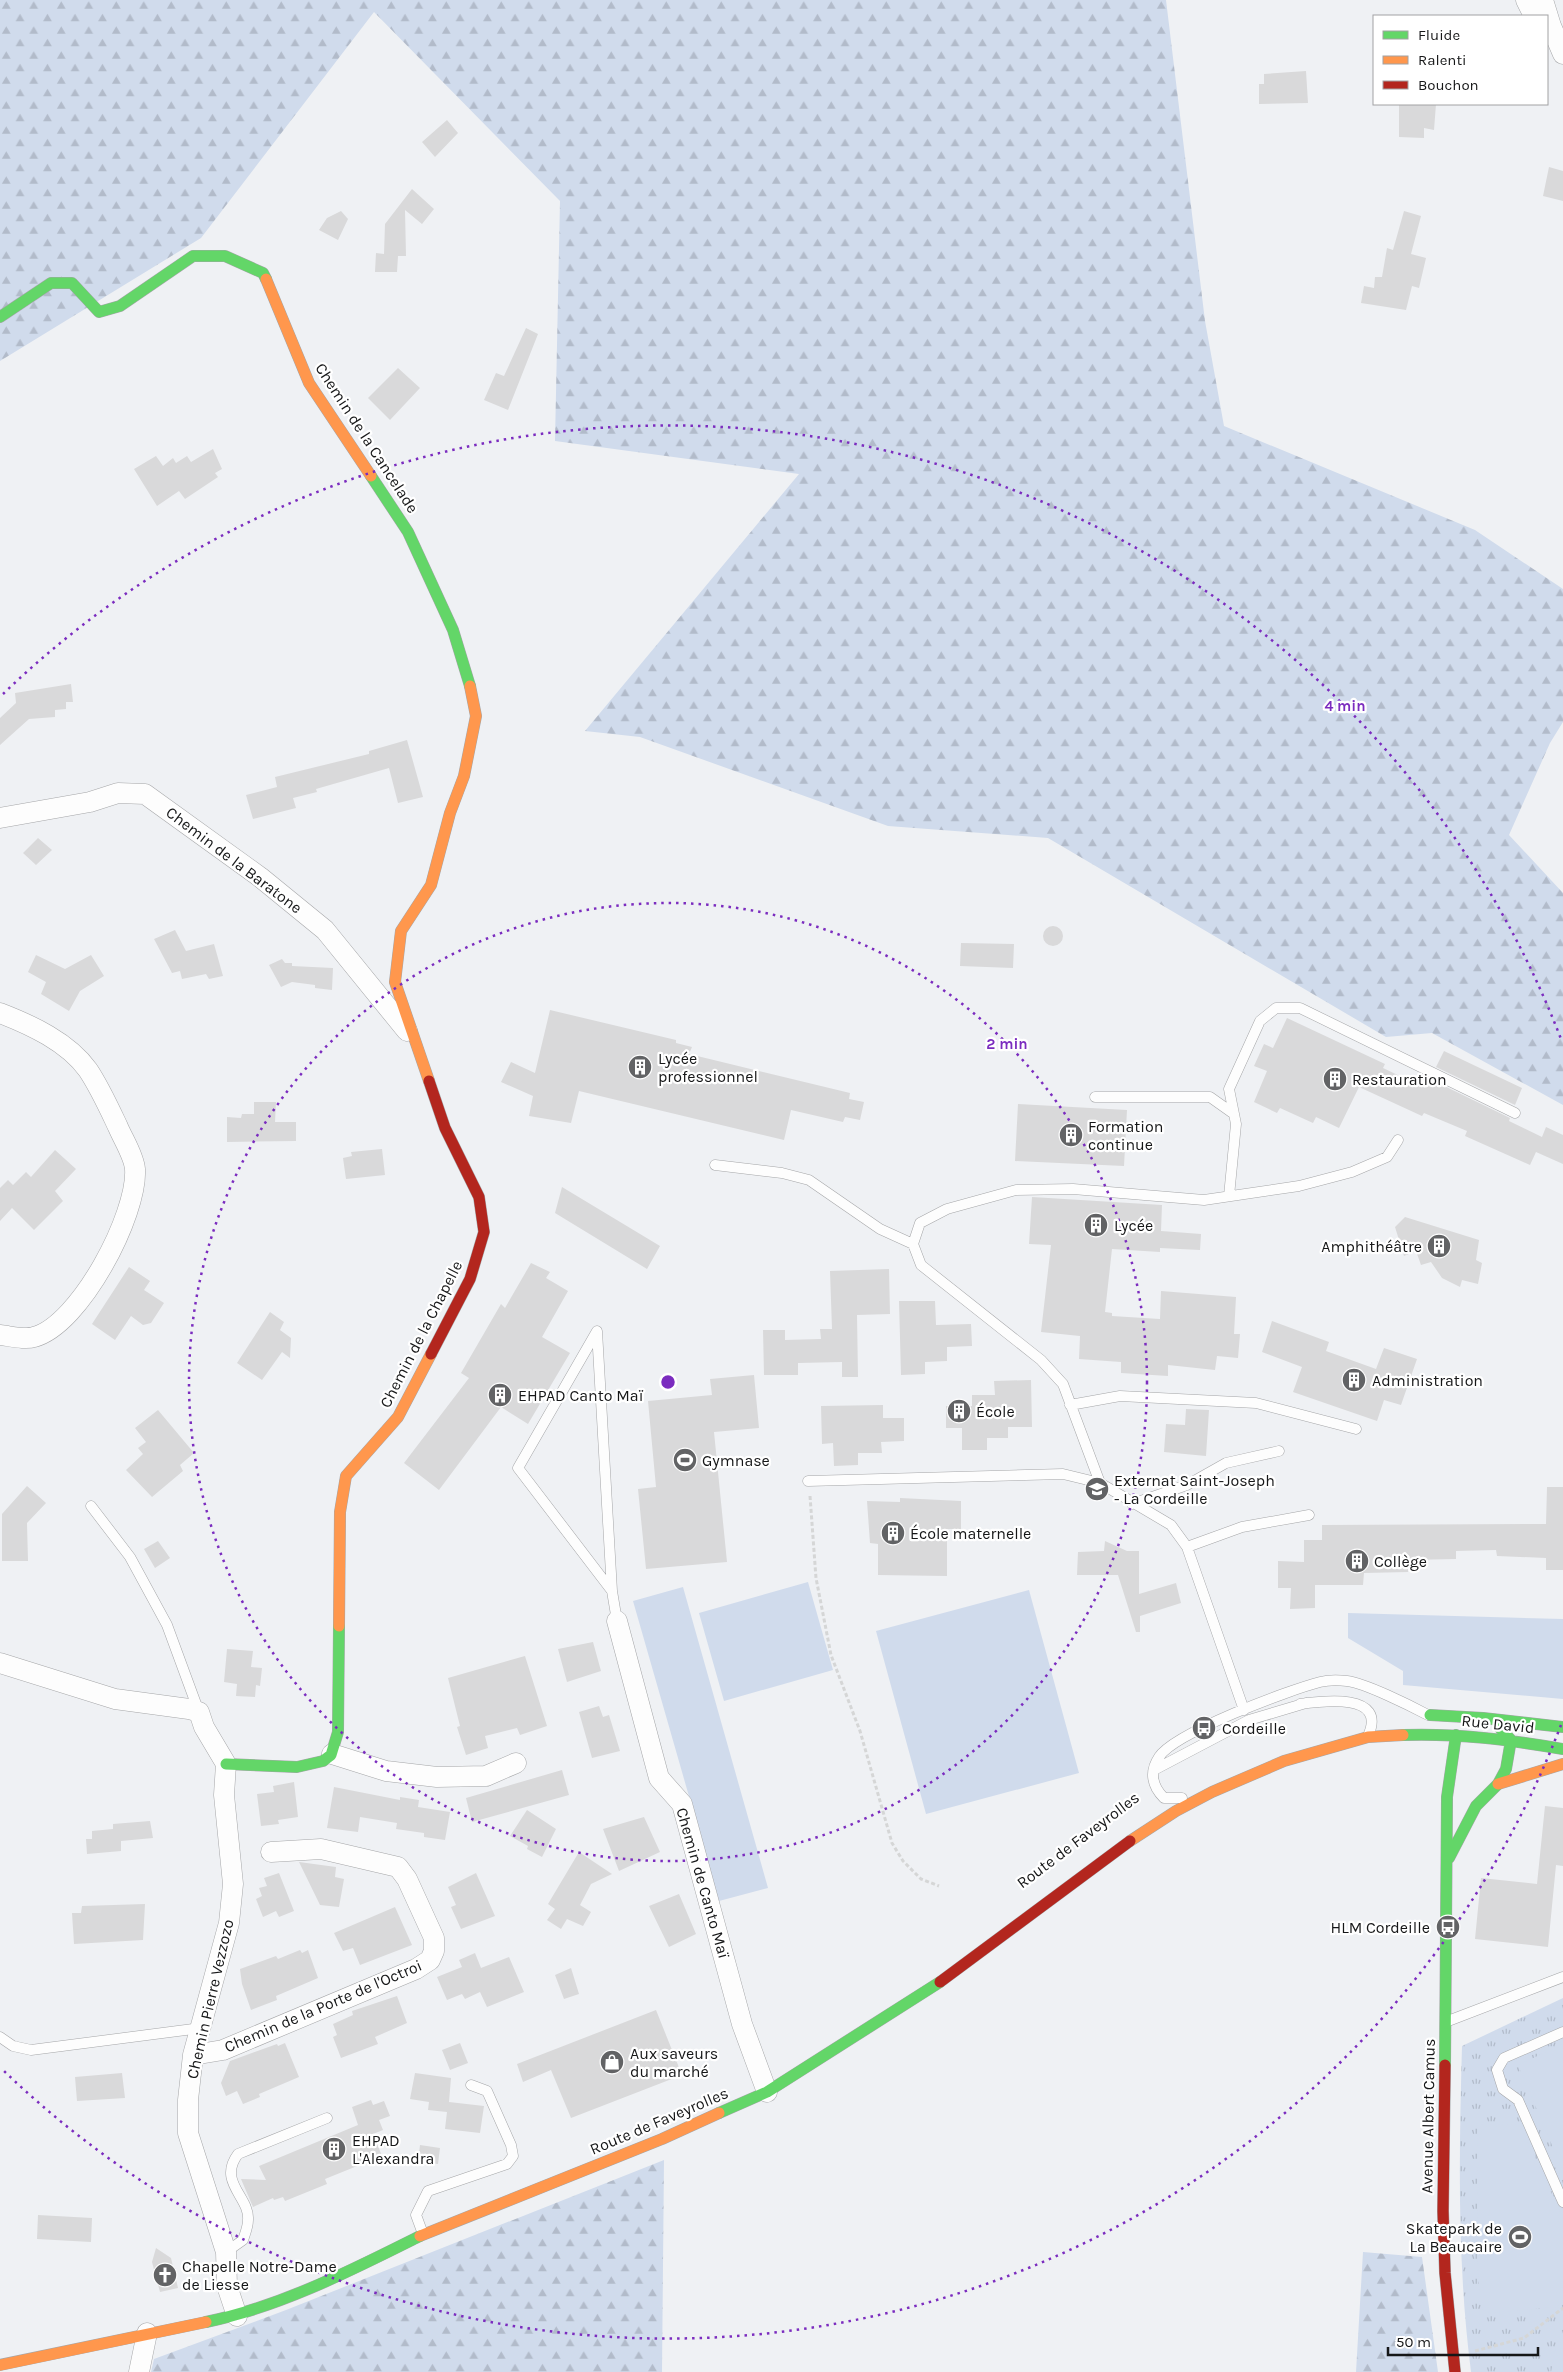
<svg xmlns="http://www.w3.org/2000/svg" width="1563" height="2372" font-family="Karla,sans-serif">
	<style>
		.forest { fill: url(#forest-firs) }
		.park { fill: url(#park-tufts) }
		.garden { fill: #d0dbec }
		.building { fill: #d9d9da }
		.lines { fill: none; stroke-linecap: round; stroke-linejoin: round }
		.lane-casing { stroke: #a5a6a8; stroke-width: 11 }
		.street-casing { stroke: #a5a6a8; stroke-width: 21 }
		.fast-casing { stroke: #a5a6a8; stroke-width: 12 }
		.slow-casing { stroke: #a5a6a8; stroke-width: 12 }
		.jam-casing { stroke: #a5a6a8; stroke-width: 12 }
		.path { stroke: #d5d6d6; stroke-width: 3; stroke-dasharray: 4 2.5; stroke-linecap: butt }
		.lane { stroke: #fdfdfd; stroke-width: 10 }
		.street { stroke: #fdfdfd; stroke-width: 20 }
		.fast { stroke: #63d668; stroke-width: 11 }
		.slow { stroke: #ff974d; stroke-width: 11 }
		.jam { stroke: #b3261e; stroke-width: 11 }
		.ring { fill: none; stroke: #7b2cbf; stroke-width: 2.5; stroke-dasharray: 2.5 5 }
		.labels { text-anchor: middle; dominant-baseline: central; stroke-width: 4.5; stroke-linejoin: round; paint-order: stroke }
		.street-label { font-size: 16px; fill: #161718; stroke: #fff }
		.poi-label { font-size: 16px; fill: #161718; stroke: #fff; text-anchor: start }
		.centre { fill: #7b2cbf; stroke: #fff; stroke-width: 2.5 }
		.ring-label { font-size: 15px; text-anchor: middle; font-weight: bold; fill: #7b2cbf; stroke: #fff; stroke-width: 4.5; stroke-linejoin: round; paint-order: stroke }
	</style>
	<defs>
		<pattern id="forest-firs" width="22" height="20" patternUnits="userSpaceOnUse" patternTransform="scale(1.25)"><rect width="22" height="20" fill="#d0dbec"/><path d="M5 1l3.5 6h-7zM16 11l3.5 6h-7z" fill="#b2bbca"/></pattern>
		<pattern id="park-tufts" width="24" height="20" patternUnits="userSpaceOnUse" patternTransform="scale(1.25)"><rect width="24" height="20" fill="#d0dbec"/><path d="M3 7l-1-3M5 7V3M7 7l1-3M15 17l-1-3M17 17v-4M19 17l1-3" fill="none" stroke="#b2bbca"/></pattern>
	</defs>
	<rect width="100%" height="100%" fill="#eff1f4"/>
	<path class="forest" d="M0 0H1166L1205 321 1224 426 1475 530 1563 589V722L1550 743 1509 835 1563 893V1105L1432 1033 1386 1037 1048 838 888 826 640 737 585 731 799 474 555 441 560 201 374 12 201 238 0 361Z
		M664 2160 662 2372H151L154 2359 286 2310Z
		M1363 2252 1422 2257 1438 2372H1356Z"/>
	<path class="park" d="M1563 1998V2372H1471C1457 2263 1459 2155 1462 2046Z"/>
	<path class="garden" d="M808 1582 833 1670 724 1701 699 1613Z
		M683 1587 768 1888 719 1901 633 1601Z
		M1029 1590 1079 1773 926 1814 876 1631Z
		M1348 1613 1563 1619V1699L1403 1685V1671L1348 1638Z
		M1563 2044V2171L1518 2065Z
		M1478 2124 1520 2125 1563 2218V2302L1556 2307 1491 2313 1483 2310 1480 2302 1477 2257Z
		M1557 2341 1563 2343V2372H1551Z"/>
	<path class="building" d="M1306 71 1308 103 1259 104V84H1264V74Z
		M1399 104H1436L1434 130 1424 128V138L1399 137Z
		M447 120 458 133 435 157 422 142Z
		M1549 167 1563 171V201L1543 196Z
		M412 189 434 209 422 224 405 210 406 256H398L397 272H375L376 253 384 254 385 224Z
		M341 211 348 219 338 240 319 230 327 218Z
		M1404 211 1421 216 1411 254 1426 258 1419 288 1412 286 1406 310 1361 303 1364 286 1374 288 1375 277H1382L1387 248 1393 250Z
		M526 328 538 334 508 410 484 400 496 373 504 376Z
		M398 368 420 388 390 420 368 398Z
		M213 449 222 469 215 473 218 477 185 499 179 491 157 506 134 469 156 456 163 466 173 458 176 463 187 456 191 462Z
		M71 684 73 702H66V709L55 710V717L29 719 0 745V718L16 703 15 693Z
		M407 740 423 797 398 803 389 768 316 789 317 792 293 798 296 808 253 819 246 795 277 787 275 777 369 754V751Z
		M38 838 52 850 36 865 23 853Z
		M1043 936a10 10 0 1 1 20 0a10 10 0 1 1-20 0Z
		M175 930 186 951 214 944 223 976 209 979 206 974 182 979 180 971 172 973 154 939Z
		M961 943 1014 944 1013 968 960 966Z
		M36 955 65 969 91 955 104 976 80 991 69 1011 41 994 46 982 28 972Z
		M282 959 285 963H292V966L333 968 332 990 315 988V985L292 982 281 987 269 965Z
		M550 1010 676 1040V1043L692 1047 689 1054 850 1093 849 1099 864 1102 860 1120 845 1117 843 1122 791 1110 784 1140 579 1091 571 1123 529 1116 533 1096 501 1082 511 1062 535 1073Z
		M1287 1018 1385 1064 1383 1068 1425 1088 1430 1079 1510 1118 1509 1121 1542 1137 1546 1127 1563 1135V1164L1536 1152 1530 1165 1465 1136 1467 1131 1424 1113 1422 1116 1359 1087 1339 1128 1316 1117 1313 1123 1280 1108 1277 1113 1254 1102 1267 1071 1254 1066 1264 1044 1273 1048Z
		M1444 1051 1522 1088 1515 1105 1436 1067Z
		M254 1102H276L275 1122H296V1141L227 1142V1117L241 1118 242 1114H254Z
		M1018 1104 1127 1110 1124 1166 1015 1161Z
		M382 1149 385 1175 346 1179 343 1158 352 1156 351 1152Z
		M55 1150 76 1169 55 1191 63 1201 34 1230 12 1208 0 1221V1188L8 1180 13 1185 26 1172 31 1177Z
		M562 1187 660 1246 647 1269 555 1213Z
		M1032 1197 1162 1205 1161 1231 1201 1234 1200 1250 1160 1248V1252L1112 1249 1105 1312 1112 1313V1316L1160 1319 1161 1291 1236 1297 1234 1334H1240L1238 1358 1217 1356 1215 1370 1168 1365V1376L1121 1373V1362L1079 1359 1080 1336 1041 1332 1051 1245 1029 1244Z
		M1405 1217 1479 1240 1476 1260 1482 1263 1478 1284 1462 1280 1460 1287 1442 1278 1431 1262 1421 1265 1416 1251 1404 1256 1395 1227Z
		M531 1263 550 1272 546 1278 568 1291 542 1337 570 1353 528 1424 501 1407 439 1490 404 1463 469 1378 461 1373 501 1304 505 1308Z
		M129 1267 150 1281 144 1290 164 1303 151 1323 143 1325 131 1316 115 1340 92 1324Z
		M889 1269 890 1314 857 1315 858 1377H842V1362L798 1363V1375H764L763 1330H785V1340L821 1339 820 1329H832L830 1271Z
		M899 1301H935L936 1325 971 1324 972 1346 947 1347V1361L925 1362V1374L901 1375Z
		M270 1312 284 1322 280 1330 291 1338 290 1358 282 1352 262 1380 237 1363Z
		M1272 1321 1329 1342 1326 1351 1376 1369 1384 1348 1417 1359 1401 1405 1384 1400 1377 1421 1293 1392 1302 1367 1262 1352Z
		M754 1375 759 1428 714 1432 727 1562 646 1569 638 1489 656 1487 648 1401 712 1395 710 1379Z
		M1031 1380 1032 1427H1008V1438H987V1450H962V1428H946V1406H972V1395H995L994 1381Z
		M883 1405V1418H904V1441L881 1442 882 1453H858V1465L834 1466 833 1443 822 1444 821 1406Z
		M1186 1409 1209 1410 1206 1456 1164 1452 1166 1424 1185 1425Z
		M158 1410 194 1453 180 1465 183 1471 152 1497 126 1470 143 1454 138 1448 146 1442 135 1428Z
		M27 1486 46 1503 27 1523 28 1561H2V1514Z
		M1547 1487H1563V1570H1546V1558L1497 1556 1496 1550 1456 1551V1559L1409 1560 1408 1572 1364 1573 1363 1585H1315V1608L1290 1609 1291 1588H1278V1561L1304 1562V1540H1322V1525L1546 1524Z
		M900 1498 961 1501V1529H947V1576L878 1575V1544L870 1543 867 1501 900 1502Z
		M158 1541 170 1558 155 1568 144 1549Z
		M1105 1541 1127 1551H1139V1594L1176 1583 1181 1603 1140 1616V1632H1136L1118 1575H1077L1078 1552 1104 1551Z
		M593 1642 601 1671 567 1682 558 1649Z
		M227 1649 253 1651 251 1667 262 1668 260 1686 256 1685 255 1697 236 1696 237 1684 224 1682Z
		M525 1656 547 1726 520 1735 517 1728 485 1736 488 1748 466 1755 457 1727 460 1726 448 1678Z
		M599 1706 603 1717 609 1715 620 1751 592 1758 579 1712Z
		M562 1770 569 1795 472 1822 466 1798Z
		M294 1782 298 1817 278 1820 279 1824 261 1826 257 1794 274 1792 273 1786Z
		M334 1787 400 1800V1797L419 1800 418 1807 450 1812 445 1840 424 1837V1833L396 1829 397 1823 360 1817 358 1832 327 1828Z
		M1545 1806 1563 1808V1866L1556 1865 1548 1947 1475 1939 1481 1878 1537 1884Z
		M527 1810 556 1829 542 1857 527 1849 528 1846 510 1836Z
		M644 1817 660 1852 619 1871 603 1829Z
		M150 1821 153 1838 121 1841V1851L87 1854 86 1839H92V1831L113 1829V1824Z
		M579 1852 612 1874 591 1884 580 1905 591 1912 583 1926 567 1919 561 1929 547 1920 555 1909 548 1904Z
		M299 1862 336 1867 335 1877 344 1879 339 1907 320 1905Z
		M279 1873 294 1911 279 1917 276 1911 263 1917 256 1899 262 1896 259 1888 267 1886 264 1878Z
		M476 1873 495 1916 461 1929 451 1907 456 1905 448 1887Z
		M679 1894 696 1934 669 1947 649 1906Z
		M145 1904 143 1940 74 1944 72 1913H81L82 1906Z
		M395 1907 412 1945 360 1965 353 1948 343 1951 334 1933Z
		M300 1950 302 1953 308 1950 318 1978 276 1996 277 2000 251 2010 242 1984 240 1969 276 1956 278 1959Z
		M475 1953 481 1968 509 1957 524 1992 487 2007 480 1992 465 1999 462 1994 447 2000 437 1977 462 1967 459 1960Z
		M571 1968 579 1994 564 1999 555 1975Z
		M397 1996 407 2023 375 2037 378 2044 341 2058 333 2037 337 2035 333 2024 353 2015 352 2011Z
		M656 2010 682 2075 571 2118 551 2070 523 2082 517 2064Z
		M285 2043 299 2077 259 2094 260 2097 243 2104 237 2091 226 2096 221 2083 230 2061 277 2044 278 2046Z
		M460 2043 468 2063 450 2070 442 2050Z
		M122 2073 125 2098 77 2101 75 2077Z
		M415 2073 451 2078 449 2102 484 2106 480 2133 445 2129 447 2112 428 2110 429 2102 410 2099Z
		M371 2100 373 2105 384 2101 390 2116 379 2120 383 2130 373 2134 382 2156 325 2179 327 2184 285 2201 283 2197 274 2200 273 2198 253 2207 241 2179 266 2180 259 2166 358 2125 352 2107Z
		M420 2145 440 2148 438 2164 418 2162Z
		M38 2215 92 2218 91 2242 37 2239Z
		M156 2248 171 2258 178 2288 160 2292 152 2262Z"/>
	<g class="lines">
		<g class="lane-casing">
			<path id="lane" d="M1095 1097H1210L1234 1114
				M715 1165 782 1173 809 1180 880 1229 913 1244
				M1229 1196 1236 1124 1229 1089 1260 1021 1276 1008H1300L1515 1113
				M1070 1405 1120 1396 1256 1403 1356 1429
				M808 1481 1063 1474 1100 1483
				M1132 1504 1187 1485 1226 1463 1279 1451
				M91 1506 130 1557 167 1625 199 1712
				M1187 1547 1242 1527 1309 1515
				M612 1591 518 1468 597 1331 612 1591 617 1621
				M1300 1704C1322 1701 1388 1692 1368 1736
				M1244 1710 1187 1547 1171 1525 1100 1483 1063 1384 1041 1360 921 1265 913 1244 920 1223 947 1209 1016 1190 1073 1189 1204 1200 1299 1186 1352 1172 1387 1157 1398 1140
				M1154 1770 1249 1720 1306 1703
				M1182 1798H1164C1152 1786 1149 1772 1159 1757 1174 1733 1289 1690 1320 1682 1328 1680 1339 1680 1347 1681 1365 1683 1411 1706 1428 1715
				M1448 2021 1563 1977
				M1563 2032 1504 2058 1497 2070 1503 2089 1518 2100 1563 2202
				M0 2037 13 2046 31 2050 201 2028
				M423 2234 416 2215 428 2191 507 2164 513 2156 511 2145 487 2091 471 2085
				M226 2252 243 2240C245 2234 248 2227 248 2220 250 2197 217 2182 238 2154L327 2118"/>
		</g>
		<g class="street-casing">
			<path id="street" d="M1526 0 1534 16
				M1543 0 1551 26 1563 54
				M0 818 90 802 118 793 145 794 260 877 325 930 407 1031
				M0 1013C31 1025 68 1042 88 1070 100 1088 109 1108 118 1127 123 1139 134 1156 135 1169 138 1214 80 1325 34 1337 25 1340 10 1336 0 1335
				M617 1621 659 1778 682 1804 742 2024 767 2092
				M0 1663 115 1699 189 1709 199 1712 204 1727 226 1764 224 1795 233 1884 229 1923 193 2055 188 2100V2133L226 2252 227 2286 237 2316
				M332 1754 386 1771 437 1777 486 1776 516 1763
				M193 2055 223 2050 416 1969 430 1960 434 1951V1938L407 1879 398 1867 321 1849 271 1852
				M139 2372 147 2333"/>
		</g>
		<g class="fast-casing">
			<path id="fast" d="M0 317 51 283H72L99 312 120 306 193 256H225L263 273 266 279
				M371 476 408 532 453 630 470 686
				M1430 1715 1483 1718 1563 1727
				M1403 1735C1457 1733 1510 1740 1563 1749
				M226 1764 297 1767 323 1761 331 1755 338 1732 339 1626
				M1449 1858 1476 1806 1498 1784 1506 1769 1511 1740 1499 1727
				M1445 2065 1447 1797 1456 1735
				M719 2113 767 2092 940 1982
				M206 2322C280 2307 352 2270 420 2236"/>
		</g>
		<g class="slow-casing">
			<path id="slow" d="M266 279 309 383 371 476
				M429 1081 395 982 401 931 431 885 450 813 464 776 476 716 470 686
				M339 1626 340 1512 346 1476 398 1417 431 1354
				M1498 1784 1563 1764
				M1130 1841 1176 1811 1212 1792 1284 1761 1368 1737 1403 1735
				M420 2236 662 2139 719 2113
				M0 2365 206 2322"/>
		</g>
		<g class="jam-casing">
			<path id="jam" d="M429 1081 445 1128 479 1197 484 1232 470 1279 431 1354
				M940 1982 1130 1841
				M1445 2065 1443 2211 1445 2273 1455 2372"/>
		</g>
		<path class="path" d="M810 1496 816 1578 831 1655 860 1731 892 1843 903 1861 921 1879 939 1886
			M1475 2351 1524 2338 1563 2308"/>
		<use href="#lane" class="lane"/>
		<use href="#street" class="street"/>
		<use href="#fast" class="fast"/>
		<use href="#slow" class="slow"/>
		<use href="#jam" class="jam"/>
	</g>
	<g class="ring">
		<circle cx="668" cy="1382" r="479"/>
		<path d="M1561 1725A957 957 0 0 1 3 2070M3 694A957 957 0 0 1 1561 1039"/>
	</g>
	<defs>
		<g id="building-disc" transform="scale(1.25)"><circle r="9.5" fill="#626365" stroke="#fff"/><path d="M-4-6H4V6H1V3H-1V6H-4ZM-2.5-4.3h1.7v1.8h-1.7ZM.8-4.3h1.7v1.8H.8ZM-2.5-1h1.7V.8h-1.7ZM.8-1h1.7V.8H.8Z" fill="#fff"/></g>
		<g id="stadium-disc" transform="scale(1.25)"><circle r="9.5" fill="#626365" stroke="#fff"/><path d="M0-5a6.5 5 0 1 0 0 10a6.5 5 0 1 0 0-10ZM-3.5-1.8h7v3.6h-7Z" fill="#fff"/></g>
		<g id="school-disc" transform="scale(1.25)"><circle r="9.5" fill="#626365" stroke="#fff"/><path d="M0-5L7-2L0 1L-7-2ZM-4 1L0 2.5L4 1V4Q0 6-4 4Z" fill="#fff"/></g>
		<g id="bus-disc" transform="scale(1.25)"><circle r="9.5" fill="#626365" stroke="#fff"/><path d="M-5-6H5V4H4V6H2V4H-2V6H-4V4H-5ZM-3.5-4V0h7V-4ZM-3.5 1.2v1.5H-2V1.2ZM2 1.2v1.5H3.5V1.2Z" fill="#fff"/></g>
		<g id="shop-disc" transform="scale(1.25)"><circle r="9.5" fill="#626365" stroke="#fff"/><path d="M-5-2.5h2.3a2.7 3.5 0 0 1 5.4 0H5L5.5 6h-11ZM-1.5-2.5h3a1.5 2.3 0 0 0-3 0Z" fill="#fff"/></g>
		<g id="church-disc" transform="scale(1.25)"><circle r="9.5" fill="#626365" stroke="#fff"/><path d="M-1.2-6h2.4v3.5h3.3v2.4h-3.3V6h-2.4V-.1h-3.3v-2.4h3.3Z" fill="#fff"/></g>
	</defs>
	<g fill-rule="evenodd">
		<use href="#building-disc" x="640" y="1067"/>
		<use href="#building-disc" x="1335" y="1079"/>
		<use href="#building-disc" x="1071" y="1135"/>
		<use href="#building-disc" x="1096" y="1225"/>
		<use href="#building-disc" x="1439" y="1246"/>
		<use href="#building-disc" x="1354" y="1380"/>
		<use href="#building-disc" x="500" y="1395"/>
		<use href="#building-disc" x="959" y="1411"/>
		<use href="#stadium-disc" x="685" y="1460"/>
		<use href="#school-disc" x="1097" y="1489"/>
		<use href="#building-disc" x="893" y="1533"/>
		<use href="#building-disc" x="1357" y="1561"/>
		<use href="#bus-disc" x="1204" y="1728"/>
		<use href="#bus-disc" x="1448" y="1927"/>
		<use href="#shop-disc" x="612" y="2062"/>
		<use href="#building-disc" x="334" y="2149"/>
		<use href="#stadium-disc" x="1520" y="2237"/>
		<use href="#church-disc" x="165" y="2275"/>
	</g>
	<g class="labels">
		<g class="street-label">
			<text transform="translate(367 438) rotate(57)">Chemin de la Cancelade</text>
			<text transform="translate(234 860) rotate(37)">Chemin de la Baratone</text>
			<text transform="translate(421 1334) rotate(-63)">Chemin de la Chapelle</text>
			<text transform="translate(1498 1724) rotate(6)">Rue David</text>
			<text transform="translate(1078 1840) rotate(-37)">Route de Faveyrolles</text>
			<text transform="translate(703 1883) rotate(74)">Chemin de Canto Maï</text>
			<text transform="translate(210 1999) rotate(-77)">Chemin Pierre Vezzozo</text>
			<text transform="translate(323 2006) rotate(-23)">Chemin de la Porte de l'Octroi</text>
			<text transform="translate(1428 2116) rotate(-89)">Avenue Albert Camus</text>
			<text transform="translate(659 2121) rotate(-23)">Route de Faveyrolles</text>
		</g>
		<g class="poi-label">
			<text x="658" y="1058">Lycée<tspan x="658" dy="18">professionnel</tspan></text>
			<text x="1352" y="1079">Restauration</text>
			<text x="1088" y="1126">Formation<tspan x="1088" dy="18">continue</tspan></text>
			<text x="1114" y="1225">Lycée</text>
			<text x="1422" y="1246" text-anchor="end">Amphithéâtre</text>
			<text x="1372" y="1380">Administration</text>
			<text x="518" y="1395">EHPAD Canto Maï</text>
			<text x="976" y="1411">École</text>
			<text x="702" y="1460">Gymnase</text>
			<text x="1114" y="1480">Externat Saint-Joseph<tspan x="1114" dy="18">- La Cordeille</tspan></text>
			<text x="910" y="1533">École maternelle</text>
			<text x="1374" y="1561">Collège</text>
			<text x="1222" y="1728">Cordeille</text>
			<text x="1430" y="1927" text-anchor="end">HLM Cordeille</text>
			<text x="630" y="2053">Aux saveurs<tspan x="630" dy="18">du marché</tspan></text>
			<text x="352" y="2140">EHPAD<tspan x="352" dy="18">L'Alexandra</tspan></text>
			<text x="1502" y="2228" text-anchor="end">Skatepark de<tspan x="1502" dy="18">La Beaucaire</tspan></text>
			<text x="182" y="2266">Chapelle Notre-Dame<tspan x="182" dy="18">de Liesse</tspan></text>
		</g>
	</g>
	<circle cx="668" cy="1382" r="8" class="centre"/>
	<g class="ring-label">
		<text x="1345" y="711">4 min</text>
		<text x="1007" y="1049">2 min</text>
	</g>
	<rect x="1373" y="15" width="175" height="90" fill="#ffffff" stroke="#a2a2a3"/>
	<rect x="1383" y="31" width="25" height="8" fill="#63d668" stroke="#a2a2a3"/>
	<text x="1418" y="40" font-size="15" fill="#161718">Fluide</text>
	<rect x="1383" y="56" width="25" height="8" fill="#ff974d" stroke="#a2a2a3"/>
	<text x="1418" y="65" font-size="15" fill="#161718">Ralenti</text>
	<rect x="1383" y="81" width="25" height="8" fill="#b3261e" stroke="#a2a2a3"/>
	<text x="1418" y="90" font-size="15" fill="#161718">Bouchon</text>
	<path d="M1388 2347v8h150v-8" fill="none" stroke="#161718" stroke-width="2.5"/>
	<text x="1396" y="2347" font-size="15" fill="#161718" stroke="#ffffff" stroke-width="4" paint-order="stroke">50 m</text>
</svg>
